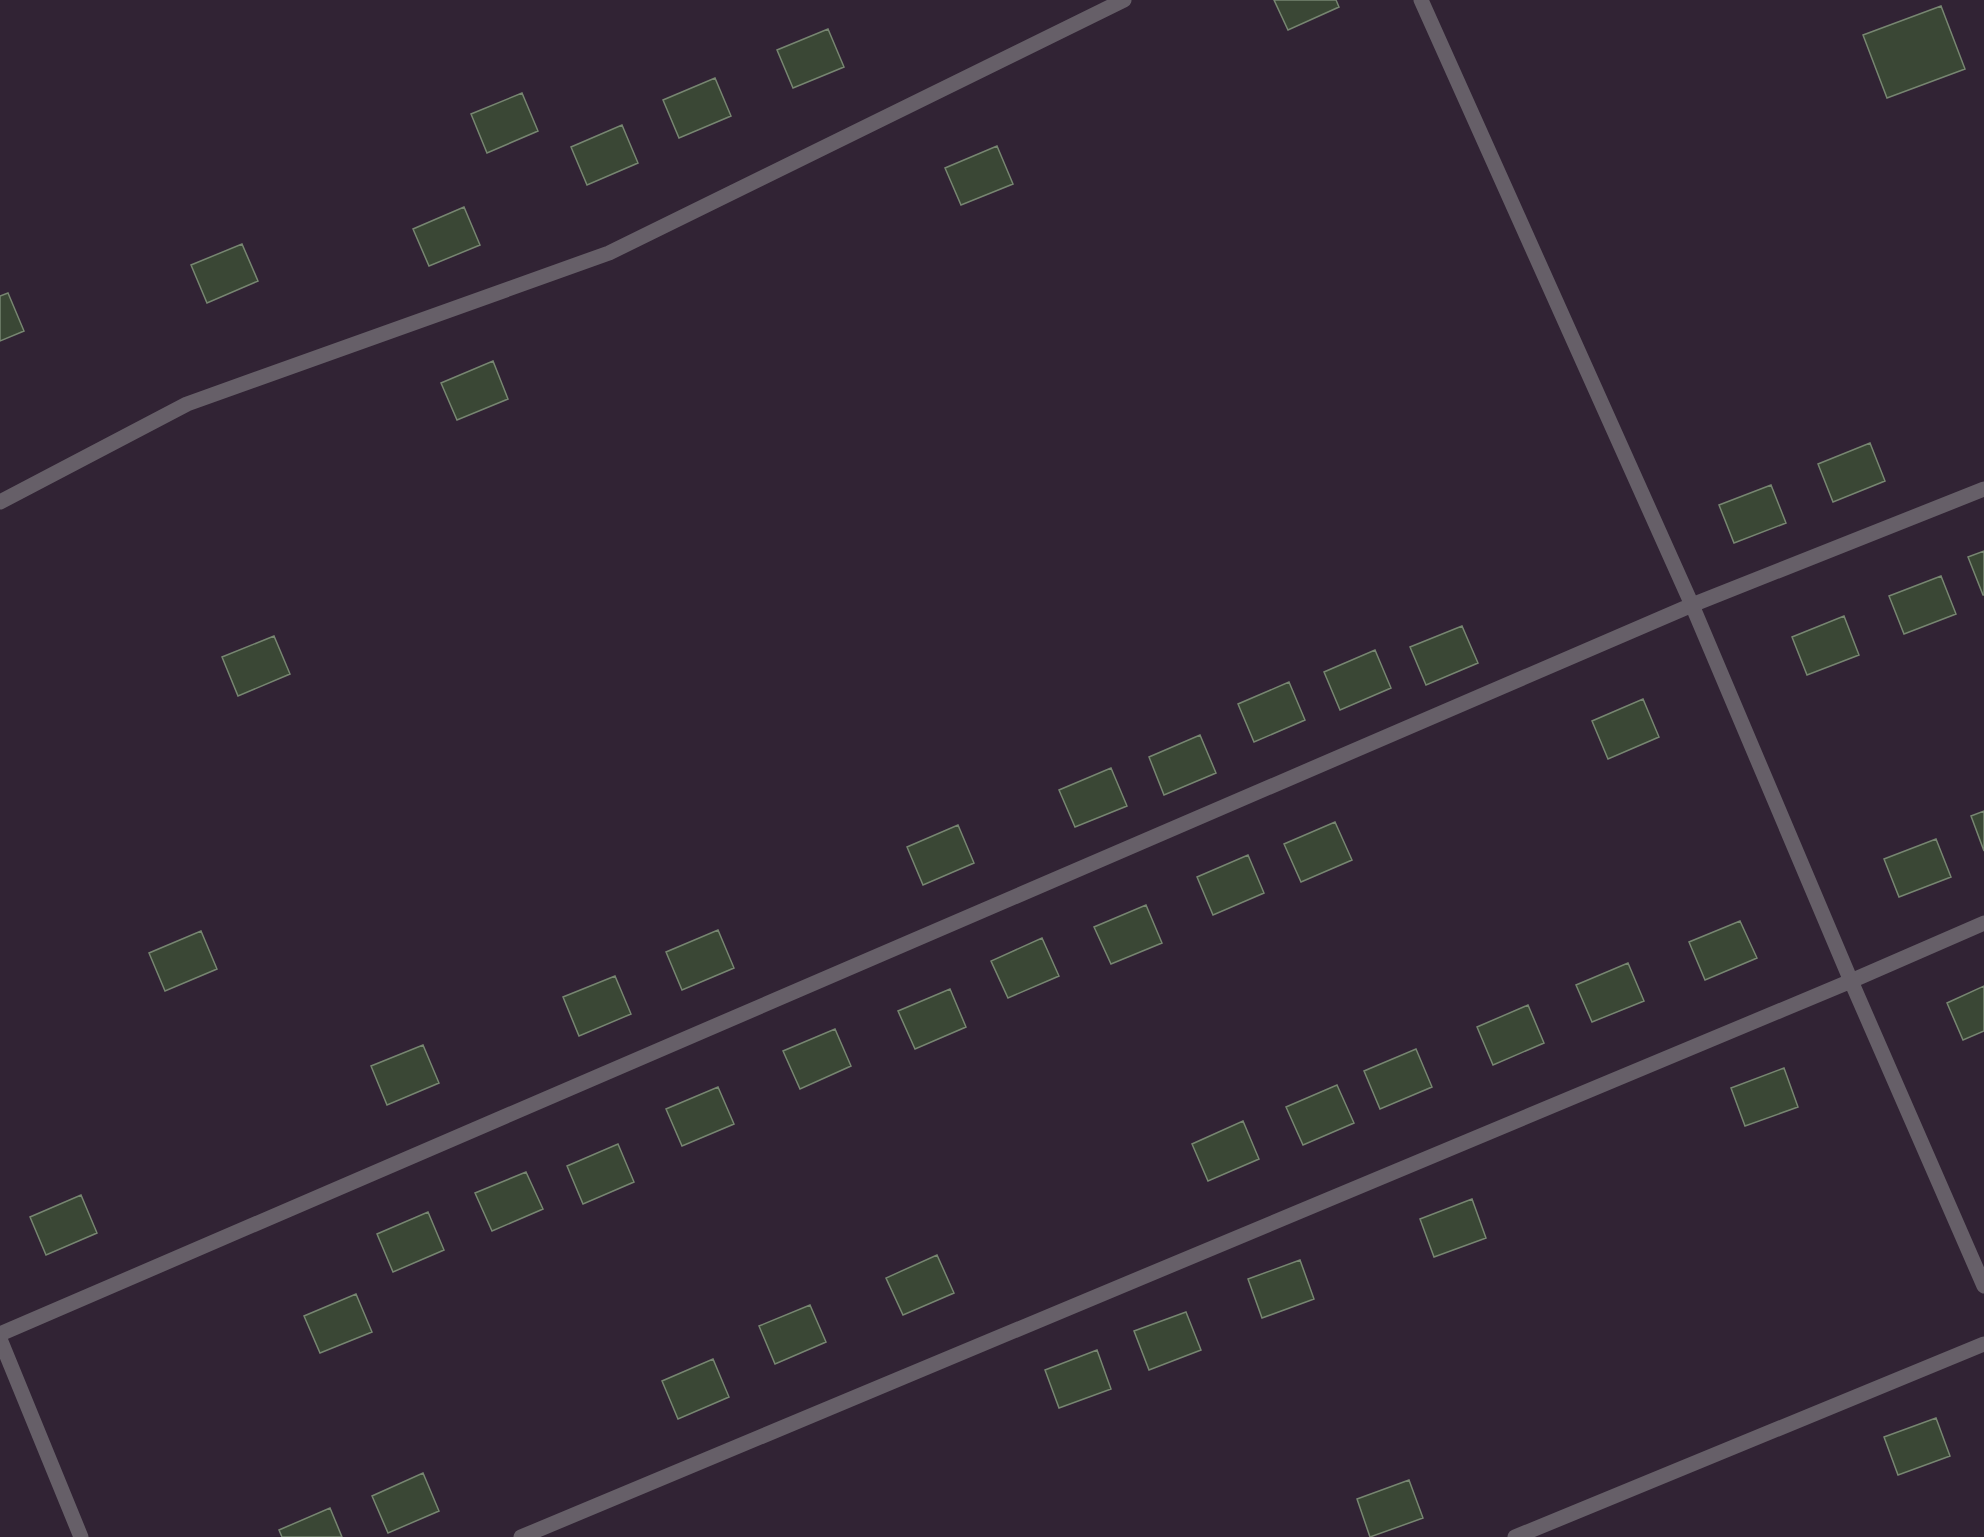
<svg xmlns="http://www.w3.org/2000/svg" width="1984" height="1537" font-family="Poppins,sans-serif">
	<style>
		.building { fill: #3a4735; stroke: #778671; stroke-width: 1.5 }
		.lines { fill: none; stroke-linecap: round; stroke-linejoin: round }
		.street { stroke: #665f68; stroke-width: 15 }
	</style>
	<rect width="100%" height="100%" fill="#312334"/>
	<path class="building" d="M1274 0H1336L1339 7 1288 30Z
		M1941 6 1965 69 1887 98 1863 35Z
		M828 29 844 67 793 88 777 50Z
		M715 78 731 116 679 138 663 100Z
		M522 93 538 131 487 153 471 114Z
		M622 125 638 163 587 185 571 147Z
		M997 146 1013 184 961 205 945 168Z
		M464 207 480 245 429 266 413 229Z
		M242 244 258 281 207 303 191 265Z
		M8 293 24 331 0 341V296Z
		M493 361 508 399 457 420 441 383Z
		M1870 443 1885 481 1833 502 1818 464Z
		M1771 485 1786 523 1734 543 1719 505Z
		M1984 551V595H1983L1968 557Z
		M1941 576 1956 614 1904 634 1889 596Z
		M1844 616 1859 655 1807 675 1792 637Z
		M1462 626 1478 663 1426 685 1410 647Z
		M274 636 290 674 238 696 222 657Z
		M1375 650 1391 688 1340 710 1324 672Z
		M1289 682 1305 720 1254 742 1238 704Z
		M1643 699 1659 737 1608 759 1592 721Z
		M1200 735 1216 773 1164 795 1149 757Z
		M1111 768 1127 806 1075 827 1059 790Z
		M1984 811V851L1971 816Z
		M1335 822 1352 860 1301 882 1284 844Z
		M958 825 974 863 923 885 907 847Z
		M1936 839 1951 877 1899 897 1884 859Z
		M1248 855 1264 893 1213 915 1197 877Z
		M1146 905 1162 943 1111 964 1094 927Z
		M1740 921 1757 958 1705 980 1689 942Z
		M718 930 734 968 682 990 666 952Z
		M201 931 217 969 165 991 149 953Z
		M1042 938 1059 976 1008 998 991 961Z
		M1628 963 1644 1001 1592 1022 1576 985Z
		M615 976 631 1014 579 1036 563 997Z
		M1984 986V1031L1963 1040 1947 1003Z
		M950 989 966 1027 915 1049 898 1011Z
		M1528 1005 1544 1043 1493 1065 1477 1027Z
		M835 1029 851 1066 800 1089 783 1051Z
		M423 1045 439 1083 387 1105 371 1066Z
		M1416 1049 1432 1087 1380 1109 1364 1071Z
		M1784 1068 1798 1107 1745 1126 1731 1088Z
		M1337 1085 1354 1123 1303 1145 1286 1107Z
		M718 1087 734 1124 682 1146 666 1109Z
		M1243 1121 1259 1159 1208 1181 1192 1144Z
		M618 1144 634 1182 583 1204 567 1166Z
		M526 1172 543 1209 492 1231 475 1193Z
		M81 1195 97 1233 46 1255 30 1217Z
		M1472 1199 1486 1238 1434 1257 1420 1219Z
		M428 1212 444 1250 393 1272 377 1234Z
		M937 1255 954 1293 903 1315 886 1278Z
		M1300 1260 1314 1299 1262 1318 1248 1279Z
		M356 1294 372 1332 320 1353 304 1316Z
		M810 1305 826 1342 775 1364 759 1326Z
		M1186 1312 1201 1350 1149 1370 1134 1331Z
		M1097 1350 1111 1389 1059 1408 1045 1370Z
		M713 1359 729 1397 678 1419 662 1381Z
		M1936 1418 1950 1456 1898 1475 1884 1437Z
		M423 1473 439 1511 388 1533 372 1496Z
		M1409 1480 1423 1518 1370 1537 1357 1499Z
		M330 1508 342 1537H282L279 1530Z"/>
	<g class="lines">
		<path class="street" d="M1421 0 1692 605 1851 981 1984 1286
			M0 502 187 404 609 253 1124 0
			M0 1334 1692 605 1984 489
			M0 1339 81 1537
			M521 1537 1851 981 1984 923
			M1515 1537 1984 1344"/>
	</g>
</svg>
